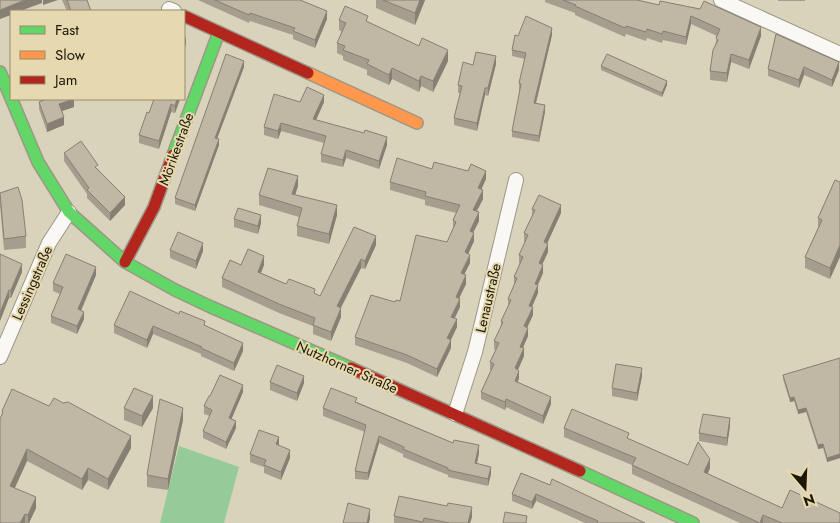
<svg xmlns="http://www.w3.org/2000/svg" width="840" height="523" font-family="Jost,sans-serif">
	<style>
		.green { fill: #94cb99 }
		.lines { fill: none; stroke-linecap: round; stroke-linejoin: round }
		.street-casing { stroke: #9c9786; stroke-width: 16 }
		.fast-casing { stroke: #9c9786; stroke-width: 14 }
		.slow-casing { stroke: #9c9786; stroke-width: 14 }
		.jam-casing { stroke: #9c9786; stroke-width: 14 }
		.street { stroke: #f9f8f5; stroke-width: 14 }
		.fast { stroke: #63d668; stroke-width: 11 }
		.slow { stroke: #ff974d; stroke-width: 11 }
		.jam { stroke: #b3261e; stroke-width: 11 }
		.wall { fill: #a59d8e }
		.shaded-wall { fill: #868074 }
		.building { fill: #c0b7a5; stroke: #868074 }
		.labels { text-anchor: middle; dominant-baseline: central; stroke-width: 4; stroke-linejoin: round; paint-order: stroke }
		.street-label { font-size: 14px; fill: #1c1707; stroke: #e7d9af }
	</style>
	<rect width="100%" height="100%" fill="#dad3bc"/>
	<path class="green" d="M179 446 239 467 224 523H160Z"/>
	<g class="lines">
		<g class="street-casing">
			<path id="street" d="M721 0 840 54
				M169 9 174 11
				M0 357 49 243 69 212
				M455 414 475 352 516 180"/>
		</g>
		<g class="fast-casing">
			<path id="fast" d="M0 72 38 162 69 212 125 262 175 290 211 307 351 368
				M173 155 219 32
				M580 471 693 523"/>
		</g>
		<g class="slow-casing">
			<path id="slow" d="M308 73 417 123"/>
		</g>
		<g class="jam-casing">
			<path id="jam" d="M184 16 308 73
				M125 262 154 207 173 155
				M351 368 580 471"/>
		</g>
		<use href="#street" class="street"/>
		<use href="#fast" class="fast"/>
		<use href="#slow" class="slow"/>
		<use href="#jam" class="jam"/>
	</g>
	<path class="wall" d="M62 0H87L91 11H67Z
		M198 0H300L327 19 315 48 293 39V35L250 21 249 23Z
		M376 0H425L415 25 376 8Z
		M545 0H637L761 36 749 69 731 62 727 82 710 80V71L717 36 691 24 686 45 663 40 662 43 647 38 646 41 626 34 625 37 575 15V13L545 2Z
		M778 0H805V1H778Z
		M339 20 368 22 448 61 433 92 421 86 419 92 392 79 389 85 367 75V70L343 60V56L337 53V43L342 32 339 30Z
		M776 34 839 70 832 87 804 75 799 88 768 76V69Z
		M552 35 536 104 545 112 539 142 512 137V131L520 90H519V83L525 59 512 56V50L518 36Z
		M496 64 488 96 485 95 477 131 454 125V118L460 93H458V85L473 65Z
		M601 66 667 85 662 97 601 70Z
		M244 67 217 139 219 145 195 211 175 204V198Z
		M40 99H73L74 107 62 111 64 125 47 132 39 109V102L41 101Z
		M180 99 175 113 171 112 159 149 139 143V135L149 113Z
		M300 102H324L316 120 387 145 379 169 346 158 343 167 321 162V154L324 143 281 131 278 139 264 135V127Z
		M64 153 98 169 125 205 110 221 87 198V194L64 161Z
		M432 169 486 179 481 190 483 199 477 211 479 221 473 232 474 241 468 254 470 263 464 274 466 284 459 298 460 307 455 318 457 327 451 340V348L437 377 407 363 355 345V337L395 302 400 301 447 242 453 229V220L456 213 425 205V200L390 190V182Z
		M835 180 830 279 805 268V257L818 228V218Z
		M298 186 295 195 337 215 329 244 297 236V226L299 217 259 205V195Z
		M0 193 26 236V248L4 250 0 205Z
		M532 209 561 213 547 244 548 252 542 265 543 273 538 285V293L532 307 533 315 527 328 528 336 523 348 524 356 518 370 519 378 518 382 551 404 543 424 506 407 505 410 481 399V392L491 370H490V362L496 350 494 349V341L501 328V321L508 307V299L514 285V277L520 263H519V255L525 242 524 241V233L532 216Z
		M234 219 261 223 258 234 234 227Z
		M376 245 365 269 361 268 341 308V317L331 341 313 334V326L279 313 222 287V278L241 265H264L261 273 286 284 320 296Z
		M170 250 203 251 196 269 170 258Z
		M0 254 22 272 11 298H9L0 321Z
		M96 275 81 311 84 319 77 334 51 323V316L60 294 53 291V283Z
		M179 314 205 326 243 351 234 371 201 356V354L153 334 147 348 114 333V325Z
		M840 358V458L827 462 823 448 818 449 806 412 798 414 794 401 790 402 783 379V375Z
		M642 376 637 401 612 396V388Z
		M270 382 304 383 297 401 270 390Z
		M243 392 231 419 236 428 226 449 203 438V431L210 416 204 414V406L210 396Z
		M357 402 453 443 479 453 477 464 491 474 488 486 448 477V475L403 457V454L379 443 368 480 355 479V471L365 432 323 416V408Z
		M124 408H153L142 427 124 420Z
		M2 411 131 448 108 490 88 480 82 490 27 461 15 488 36 508 29 523H0Z
		M183 420 168 490 147 487V475Z
		M730 426 727 446 699 441V433Z
		M564 428 629 439 688 465 710 468 708 474 782 508 840 523H740L632 474V465L564 437Z
		M279 446 290 458 281 480 264 473V467L250 462V454Z
		M521 473 645 523H585L536 501 532 509 512 501V494Z
		M447 506 472 517 470 523H394V516Z"/>
	<path class="shaded-wall" d="M25 0H42V3L20 11H11V15L0 19V10Z
		M43 0H58L43 5Z
		M420 0H425L415 25V13Z
		M327 11V19L315 48V40Z
		M691 16V24L686 45V37Z
		M761 27V36L749 69V60Z
		M552 28V35L534 110V103Z
		M186 36V44L184 51V43Z
		M448 50V61L433 92V81Z
		M731 54V62L727 82V73Z
		M496 56V64L488 96V88Z
		M244 61V67L215 144V138Z
		M839 62V70L832 87V80Z
		M804 67V75L799 88V80Z
		M392 68V79L389 85V75Z
		M421 76V86L419 92V81Z
		M667 81V85L662 97V93Z
		M485 88V95L477 131V123Z
		M324 95V102L313 127V119Z
		M74 99V107L59 112V104Z
		M177 99H180L175 113V106Z
		M171 104V112L159 149V141Z
		M545 105V112L539 142V136Z
		M64 117V125L47 132V124Z
		M281 123V131L278 139V131Z
		M387 137V145L379 169V161Z
		M219 139V145L195 211V205Z
		M346 150V158L343 167V160Z
		M486 171V179L478 196V188Z
		M298 176V186L292 204V194Z
		M483 190V199L473 218V210Z
		M125 197V205L110 221V213Z
		M337 205V215L329 244V234Z
		M561 205V213L544 250V242Z
		M479 212V221L470 239V231Z
		M261 215V223L258 234V226Z
		M474 233V241L465 261V252Z
		M376 236V245L365 269V261Z
		M203 243V251L196 269V261Z
		M548 244V252L539 271V263Z
		M840 245V257L830 279V268Z
		M470 255V263L461 281V273Z
		M264 256V265L258 280V272Z
		M361 259V268L337 315V306Z
		M22 264V272L11 298V290Z
		M543 265V273L535 291V284Z
		M96 267V275L78 317V309Z
		M466 275V284L456 305V297Z
		M538 285V293L529 313V306Z
		M9 290V298L0 321V313Z
		M460 299V307L451 325V317Z
		M533 307V315L524 334V326Z
		M341 308V317L331 341V332Z
		M84 312V319L77 334V326Z
		M457 319V327L447 347V338Z
		M153 326V334L147 348V340Z
		M528 328V336L520 354V347Z
		M451 340V348L437 377V369Z
		M243 343V351L234 371V363Z
		M524 348V356L515 376V368Z
		M642 368V376L637 401V393Z
		M519 371V378L515 389V381Z
		M304 376V383L297 401V393Z
		M243 385V392L229 425V418Z
		M153 396V408L142 427V416Z
		M551 397V404L543 424V416Z
		M794 397V401L790 402V398Z
		M506 399V407L505 410V402Z
		M183 408V420L168 490V479Z
		M806 408V412L798 414V410Z
		M730 418V426L727 446V438Z
		M236 421V428L226 449V442Z
		M131 436V448L108 490V479Z
		M379 436V443L368 480V473Z
		M279 437V445L276 452V444Z
		M823 444V448L818 449V445Z
		M479 445V453L475 471V463Z
		M27 449V461L10 498V486Z
		M290 450V458L281 480V472Z
		M840 454V458L827 462V458Z
		M710 459V468L704 481V472Z
		M491 467V474L488 486V479Z
		M88 468V480L82 490V479Z
		M536 494V501L532 509V502Z
		M36 497V508L29 523H28V515Z
		M472 507V517L470 523H468Z
		M370 509V519L369 523H367Z
		M25 514V523H20Z
		M763 515V523H760Z"/>
	<path class="building" d="M0 0H25L0 10Z
		M67 0H87L91 11H71Z
		M215 0H300L327 11 315 40 293 31 295 28 250 13 249 15Z
		M383 0H420L415 13Z
		M563 0H637L659 5 660 1 700 9 704 1 761 27 749 60 731 54 727 73 710 71 713 50 718 40 716 38 720 29 691 16 686 37 663 31 662 34 647 29 646 32 626 26 625 28 575 6 576 5Z
		M345 6 368 16 366 21 419 46 422 38 448 50 433 81 421 76 419 81 392 68 389 75 367 64 369 60 343 50 345 46 337 43 346 23 339 20Z
		M526 16 552 28 534 103 545 105 539 136 512 131 521 84 519 83 526 53 512 50 515 35 518 36Z
		M776 34 839 62 832 80 804 67 799 80 768 69Z
		M476 52 496 56 488 88H485L477 123 454 118 462 86 458 85 463 62 473 65Z
		M226 54 244 61 215 138 219 139 195 205 175 198Z
		M607 54 667 81 662 93 601 66Z
		M307 87 324 95 313 119 364 133 365 130 387 137 379 161 346 150 343 160 321 154 326 136 281 123 278 131 264 127 274 94 300 102Z
		M43 99H74L59 104 64 117 47 124 39 102 44 100Z
		M154 99H177L175 106 171 104 159 141 139 135 147 112 149 113Z
		M81 141 98 165 95 167 125 197 110 213 87 190 89 188 64 153Z
		M397 158 432 169 434 162 468 171 471 164 486 171 478 188 483 190 473 210 479 212 470 231 474 233 465 252 470 255 461 273 466 275 456 297 460 299 451 317 457 319 447 338 451 340 437 369 407 355 355 337 371 295 395 302 396 300 400 301 416 235 447 242 456 222 453 220 460 205 425 196 426 192 390 182Z
		M268 168 298 176 292 194 337 205 329 234 297 226 302 208 259 195Z
		M835 180 840 182V245L830 268 805 257 822 220 818 218Z
		M18 187 22 200 26 236 4 239 0 193Z
		M539 195 561 205 544 242 548 244 539 263 543 265 535 284 538 285 529 306 533 307 524 326 528 328 520 347 524 348 515 368 519 371 515 381 551 397 543 416 506 399 505 402 481 392 494 364 490 362 499 343 494 341 503 322 501 321 511 300 508 299 517 278 514 277 523 257 519 255 528 235 524 233 535 210 532 209Z
		M238 208 261 215 258 226 234 219Z
		M354 227 376 236 365 261 361 259 337 306 341 308 331 332 313 325 315 318 279 304 222 278 230 260 241 265 248 249 264 256 258 272 286 284 289 279 315 289 314 293 320 296Z
		M178 232 203 243 196 261 170 250Z
		M0 254 22 264 11 290H9L0 313Z
		M66 254 96 267 78 309 84 312 77 326 51 316 63 287 53 283Z
		M130 291 179 314 180 311 205 321 204 325 243 343 234 363 201 348 202 347 153 326 147 340 114 325Z
		M840 358V454L827 458 823 444 818 445 806 408 798 410 794 397 790 398 783 375Z
		M616 364 642 368 637 393 612 388Z
		M277 365 304 376 297 393 270 382Z
		M220 375 243 385 229 418 236 421 226 442 203 431 212 410 204 406 209 396H210Z
		M134 388 153 396 142 416 124 408Z
		M331 388 357 398 355 402 453 443 454 440 479 445 475 463 491 467 488 479 448 470V468L403 449 404 447 379 436 368 473 355 471 366 425 323 408Z
		M12 389 49 406 54 398 63 403 68 402 131 436 108 479 88 468 82 479 27 449 10 486 36 497 28 515 25 514 20 523H0V419L3 412 2 411Z
		M160 399 183 408 168 479 147 475Z
		M572 409 629 433 627 438 688 465 698 442 710 459 704 472 782 508 790 490 840 513V523H782L763 515 760 523 632 465 636 458 564 428Z
		M703 414 730 418 727 438 699 433Z
		M259 430 279 437 276 444 290 450 281 472 264 465 266 460 250 454Z
		M521 473 550 485 552 479 645 523H597L598 521 536 494 532 502 512 494Z
		M399 496 447 506 448 503 472 507 468 523H450L424 518 423 522 394 516Z
		M348 503 370 509 367 523H343Z
		M505 512 527 516 526 523H503Z"/>
	<g class="labels">
		<g class="street-label">
			<text transform="translate(176 149) rotate(-70)">Mörikestraße</text>
			<text transform="translate(32 283) rotate(-66)">Lessingstraße</text>
			<text transform="translate(488 298) rotate(-77)">Lenaustraße</text>
			<text transform="translate(347 367) rotate(24)">Nutzhorner Straße</text>
		</g>
	</g>
	<rect x="10" y="10" width="175" height="90" fill="#e7d9af" stroke="#968b6c"/>
	<rect x="20" y="26" width="25" height="8" fill="#63d668" stroke="#968b6c"/>
	<text x="55" y="35" font-size="15" fill="#1c1707">Fast</text>
	<rect x="20" y="51" width="25" height="8" fill="#ff974d" stroke="#968b6c"/>
	<text x="55" y="60" font-size="15" fill="#1c1707">Slow</text>
	<rect x="20" y="76" width="25" height="8" fill="#b3261e" stroke="#968b6c"/>
	<text x="55" y="85" font-size="15" fill="#1c1707">Jam</text>
	<g transform="translate(805 488) rotate(161)" stroke="#e7d9af" stroke-width="4" paint-order="stroke">
	<path d="M0-4L9 19L0 12L-9 19Z" fill="#1c1707"/>
	<text y="-8" font-size="14" font-weight="bold" text-anchor="middle" fill="#1c1707">N</text>
	</g>
</svg>
